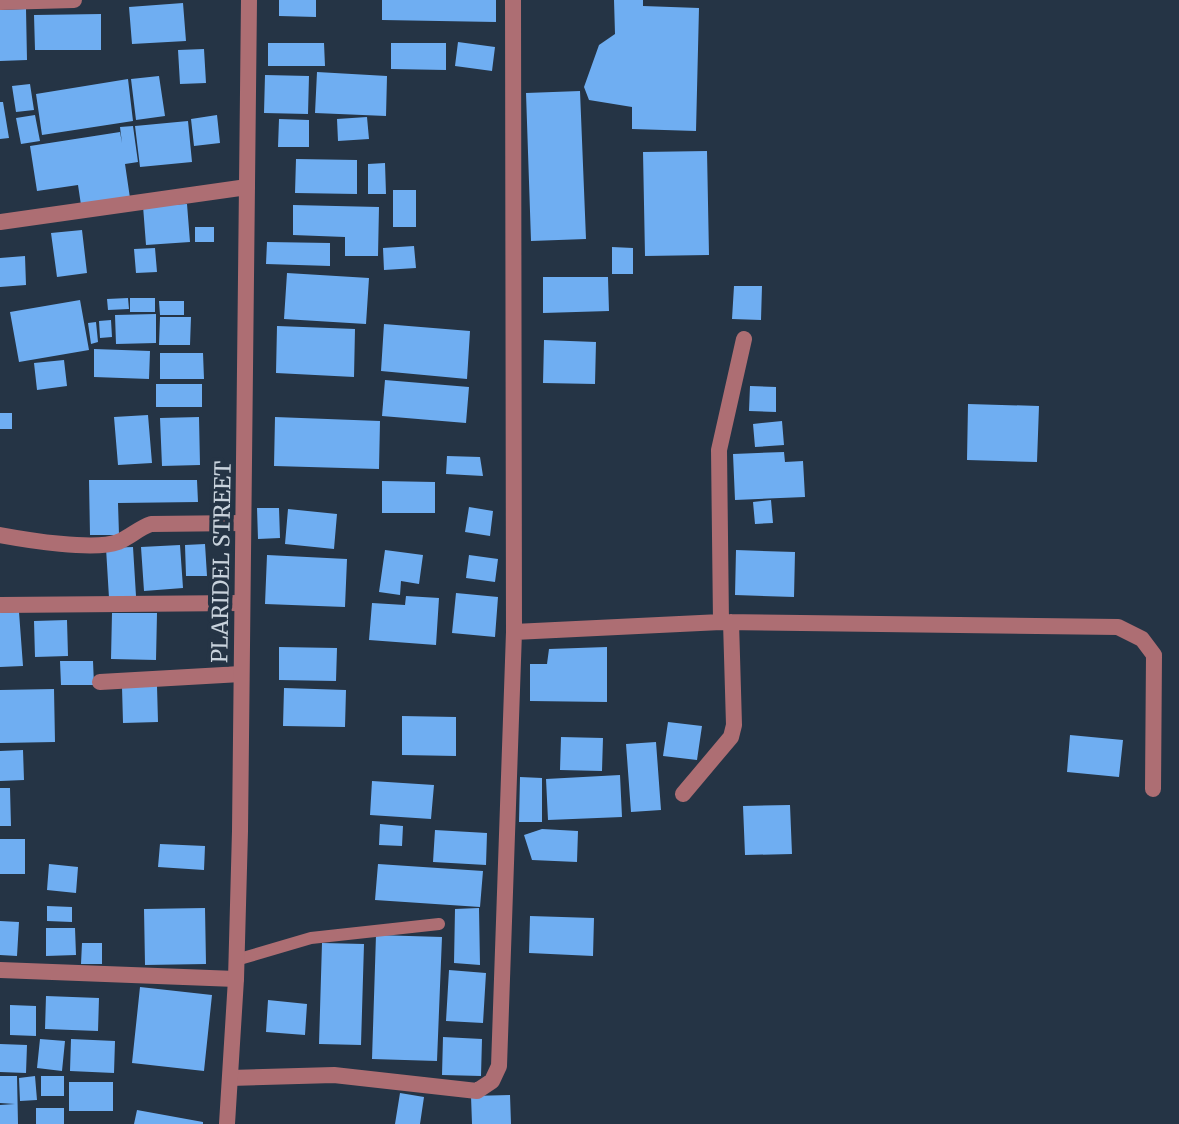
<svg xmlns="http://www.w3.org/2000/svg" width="1179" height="1124" font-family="Merriweather,serif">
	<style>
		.building { fill: #6faef2 }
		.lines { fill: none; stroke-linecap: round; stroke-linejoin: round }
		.service { stroke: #ad6e73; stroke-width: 12 }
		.minor { stroke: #ad6e73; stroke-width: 16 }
		.tertiary { stroke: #ad6e73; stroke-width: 16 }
		.labels { text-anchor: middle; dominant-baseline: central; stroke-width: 8; stroke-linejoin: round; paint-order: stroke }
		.street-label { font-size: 22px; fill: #c9d3dd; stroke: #253445 }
	</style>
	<rect width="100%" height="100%" fill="#253445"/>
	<path class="building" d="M279 0H316V17L279 16Z
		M382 0H496V22L382 20Z
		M614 0H643V6L699 8 696 131 632 129V107L589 100 584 87 599 45 615 34Z
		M183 3 186 41 132 44 129 7Z
		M26 9 27 60 0 61V10Z
		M101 14V50H35L34 15Z
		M458 42 495 47 492 71 455 66Z
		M268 43H324L325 66H268Z
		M391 43H446V70L391 69Z
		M204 49 206 83 180 84 178 50Z
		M317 72 387 76 386 116 315 113Z
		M265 75 309 76 308 114 264 113Z
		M159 76 165 116 136 120 131 79Z
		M128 79 133 121 42 135 36 94Z
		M30 84 34 110 16 112 12 86Z
		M580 91 586 239 531 241 526 93Z
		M0 102H3L9 138 0 139Z
		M35 115 40 141 21 144 16 118Z
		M217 115 220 143 194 146 191 119Z
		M367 117 369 139 338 141 337 119Z
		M279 119 309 120V147H278Z
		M188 121 192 162 140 167 135 126Z
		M133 126 138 162 125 164 130 198 81 205 78 185 37 191 30 146 120 132 122 143 120 127Z
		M707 151 709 255 645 256 643 152Z
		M296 159 357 160V194L295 193Z
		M385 163 386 194H368V164Z
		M393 190H416V227H393Z
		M187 204 190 242 146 245 143 206Z
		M293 205 379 207 378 256H345V237L293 235Z
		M195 227H214V242H195Z
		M82 230 87 273 57 277 51 233Z
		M267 242 330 243V266L266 264Z
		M414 246 416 268 384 270 383 248Z
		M612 247 633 248V274H612Z
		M155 248 157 272 136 273 134 249Z
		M25 256 26 285 0 287V258Z
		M287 273 369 278 366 324 284 319Z
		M543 277H608L609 311 543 313Z
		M734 286H762L761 320 732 319Z
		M128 298 129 309 108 310 107 299Z
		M130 298H155V312H130Z
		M80 300 89 350 19 362 10 312Z
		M159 301H184V315H160Z
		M156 314V343L116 344 115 315Z
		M160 317H191L190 345H159Z
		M111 320 112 337 100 338 99 321Z
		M96 322 98 342 91 344 88 323Z
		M384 324 470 331 467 379 381 371Z
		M277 326 355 329 354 377 276 373Z
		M544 340 596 342 595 384 543 383Z
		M94 349 150 351 149 379 94 377Z
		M160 353H203L204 379H160Z
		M64 360 67 386 37 390 34 363Z
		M385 380 469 387 466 423 382 416Z
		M156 384H202V407H156Z
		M750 386 776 387V412L749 411Z
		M968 404 1039 406 1037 462 967 460Z
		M0 413H12V429H0Z
		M148 415 152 463 118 465 114 417Z
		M199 417 200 465 162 466 160 418Z
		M275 417 380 421 379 469 274 466Z
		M782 421 784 445 755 447 753 424Z
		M784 452 785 462 803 461 805 497 735 500 733 454Z
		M447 456 480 457 483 476 446 474Z
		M89 480H197L198 502 118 503 119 535H90Z
		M382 481 435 482V513H382Z
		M771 500 773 523 755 524 753 502Z
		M469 507 493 511 490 536 465 532Z
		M257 508H279L280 538 258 539Z
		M288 509 337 514 334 549 285 544Z
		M205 544 207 576H186L185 545Z
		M180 545 183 588 144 591 141 547Z
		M133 547 136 596 109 598 106 548Z
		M385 550 423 555 419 584 401 581 400 595 379 592Z
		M736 550 795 552 794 597 735 595Z
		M267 555 347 559 345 607 265 604Z
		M469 555 498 559 495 582 466 578Z
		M456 593 498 597 495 637 452 633Z
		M406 596 439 598 436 645 369 640 372 603 405 605Z
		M19 612 23 666 0 667V613Z
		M112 613H157L156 660 111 659Z
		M67 620 68 656 35 657 34 621Z
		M279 647 337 648 336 681 279 680Z
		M607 647V702L530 701V664H547L549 649Z
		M60 661H93L94 685H61Z
		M157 686 158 722 123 723 122 687Z
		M284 688 346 690 345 727 283 726Z
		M54 689 55 742 0 743V690Z
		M402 716 456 717V756L402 755Z
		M668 722 702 726 697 760 663 756Z
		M1070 735 1123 740 1119 777 1067 772Z
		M561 737 603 738 602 771 560 770Z
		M656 742 661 810 631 812 626 744Z
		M23 750 24 780 0 781V751Z
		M620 775 622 817 548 820 546 779Z
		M520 777 542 778V822H519Z
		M372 781 434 785 431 819 370 815Z
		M0 788H10L11 826H0Z
		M790 805 792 854 745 855 743 806Z
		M380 824 403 826 402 846 379 845Z
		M542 829 578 831 577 862 532 860 524 835Z
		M435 830 487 833 486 865 433 862Z
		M0 839H25V874H0Z
		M160 844 205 846 204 870 158 867Z
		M49 864 78 867 76 893 47 890Z
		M378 864 483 871 480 907 375 900Z
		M47 906 72 907V922L47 921Z
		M205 908 206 964 145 965 144 909Z
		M479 908 480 965 454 963 455 909Z
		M530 916 594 918 593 956 529 953Z
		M0 921 19 922 17 956 0 955Z
		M46 928H75L76 955 46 956Z
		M376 935 442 937 437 1061 372 1059Z
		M82 943H102V964H81Z
		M322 943 364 944 361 1045 319 1044Z
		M449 970 486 973 483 1023 446 1021Z
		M140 987 212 995 204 1071 132 1063Z
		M46 996 99 998 98 1031 45 1029Z
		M268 1000 307 1004 305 1035 266 1032Z
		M10 1005 36 1006V1036L10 1035Z
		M443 1037 482 1039 481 1076 442 1075Z
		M40 1039 65 1041 62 1071 37 1068Z
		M71 1039 115 1041 114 1073 70 1071Z
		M0 1044 27 1045 26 1073 0 1072Z
		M0 1076H17L18 1124H0V1105L15 1104 0 1103Z
		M35 1076 37 1100 20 1101 19 1078Z
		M41 1076H64V1096H41Z
		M69 1082H113V1111H69Z
		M400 1093 424 1097 420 1124H395Z
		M510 1095 511 1124H472L471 1096Z
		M36 1108H64V1124H36Z
		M137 1110 203 1122V1124H134Z"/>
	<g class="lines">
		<path class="service" d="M236 960 311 938 439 924"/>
		<path class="minor" d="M0 2 74 0
			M0 222 247 187
			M0 535C27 540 94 551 118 542 130 537 139 528 151 524L243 523
			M0 605 242 603
			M721 622 1118 627 1142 639 1154 655 1153 789
			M514 632 721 622 719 450 744 339
			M100 682 241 674
			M683 794 731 737 734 725 731 622
			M0 970 236 979
			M230 1078 334 1075 477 1091 492 1081 499 1066 514 632 513 0"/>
		<path class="tertiary" d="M227 1124 236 979 240 831 249 0"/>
	</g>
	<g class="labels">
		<g class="street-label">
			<text transform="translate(221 562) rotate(-89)">PLARIDEL STREET</text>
		</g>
	</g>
</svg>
